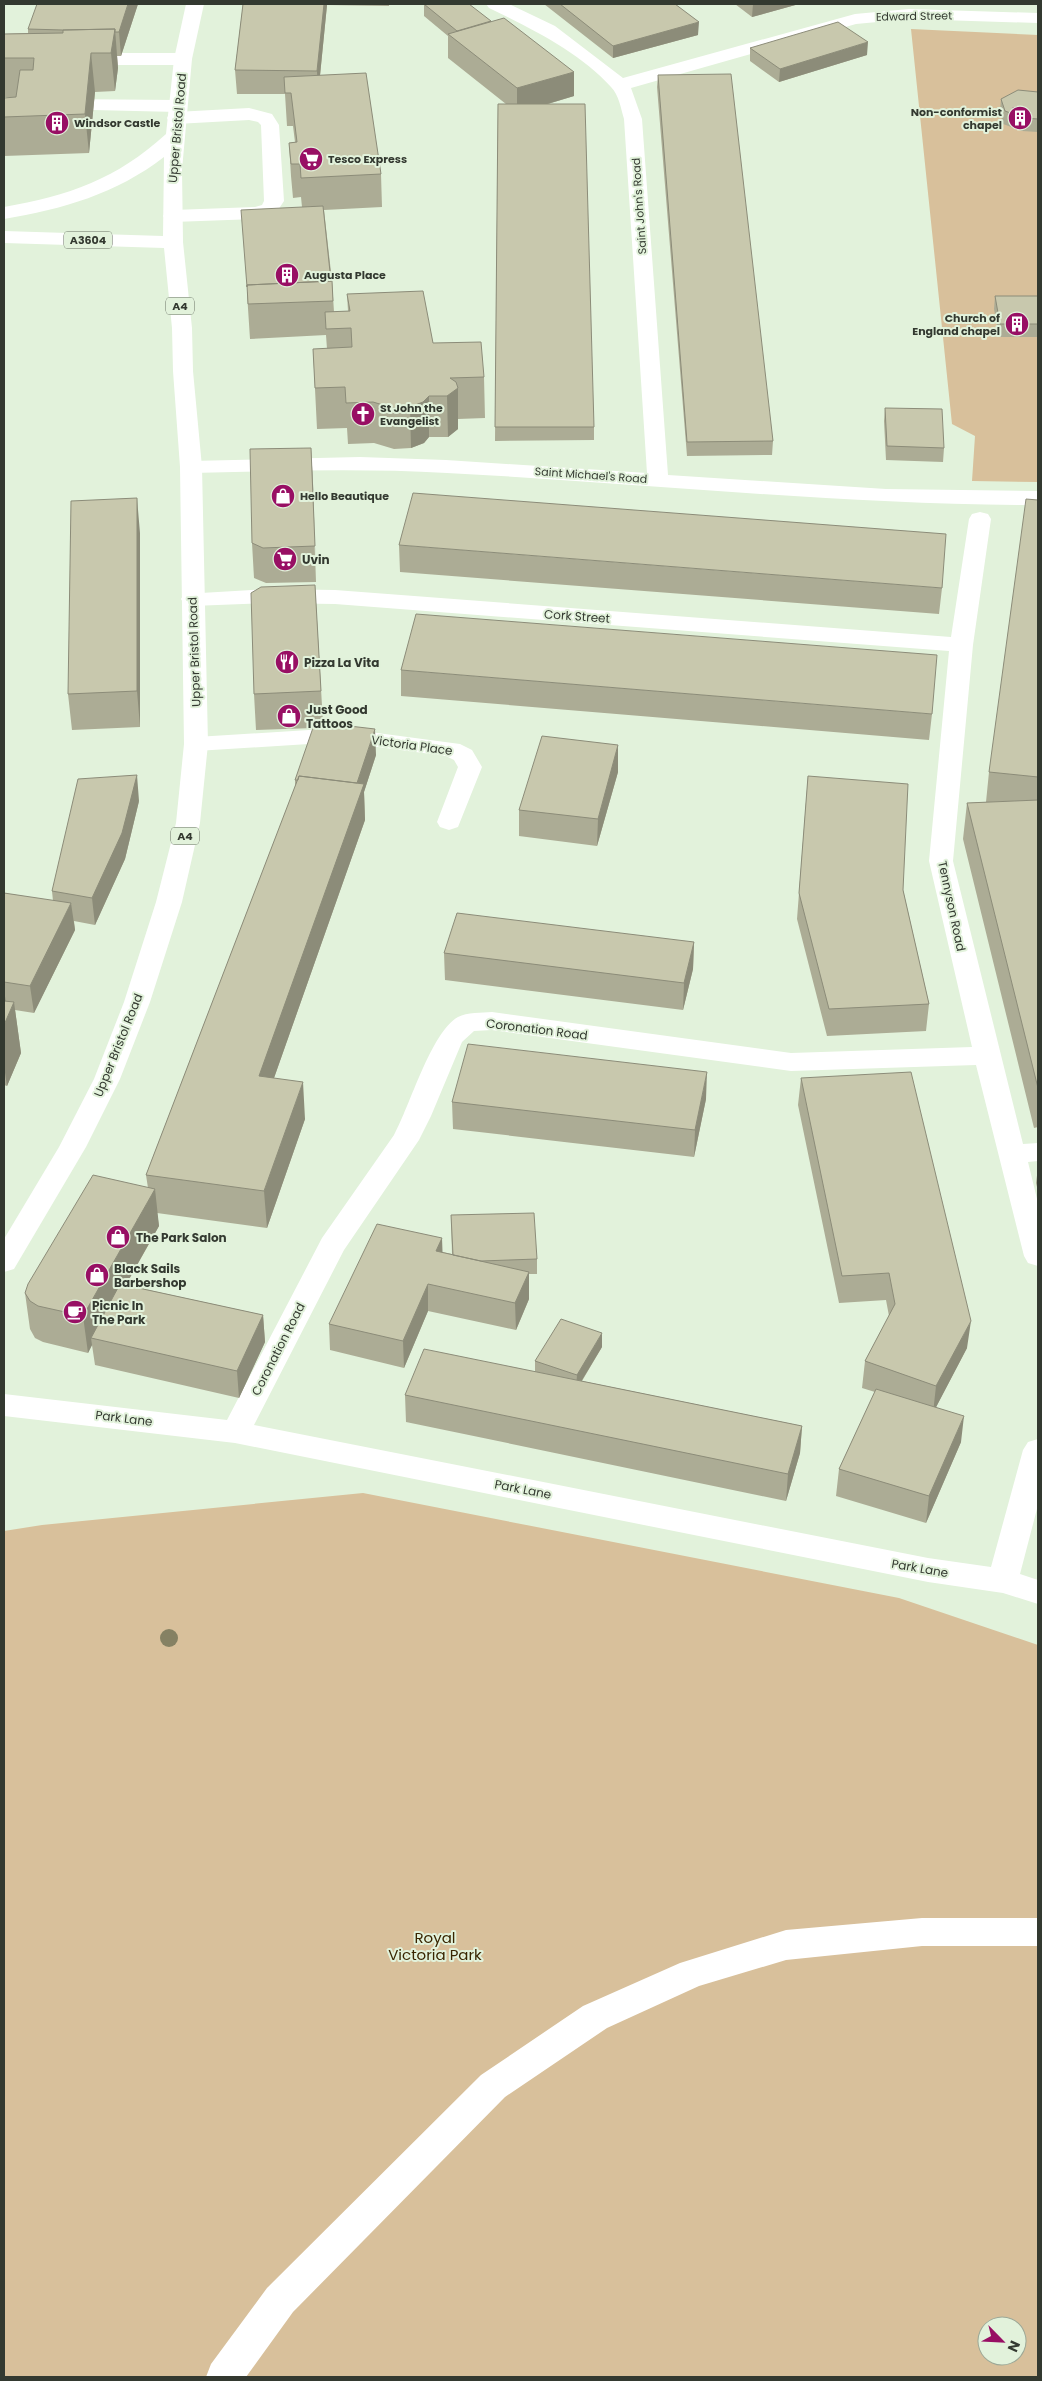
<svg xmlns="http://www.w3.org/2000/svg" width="1042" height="2381" font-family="Poppins,sans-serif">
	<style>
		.green { fill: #d8c09b; fill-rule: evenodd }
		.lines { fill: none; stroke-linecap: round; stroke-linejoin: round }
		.lane { fill: #fff; fill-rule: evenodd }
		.street { fill: #fff; fill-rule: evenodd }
		.primary { fill: #fff; fill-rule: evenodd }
		.tree { fill: #858163 }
		.wall { fill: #acac95 }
		.shaded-wall { fill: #8c8c79 }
		.building { fill: #c8c8ad; stroke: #8c8c79 }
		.labels { text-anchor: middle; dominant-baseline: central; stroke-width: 4; stroke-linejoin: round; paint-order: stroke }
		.far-street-label { font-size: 11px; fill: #333930; stroke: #e2f2db }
		.far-poi-label { font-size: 11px; font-weight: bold; fill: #333930; stroke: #e2f2db; text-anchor: start }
		.shield { fill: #e2f2db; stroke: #687063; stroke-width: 1 }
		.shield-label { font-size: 11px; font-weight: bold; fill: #333930 }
		.street-label { font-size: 12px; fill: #333930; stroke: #e2f2db }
		.poi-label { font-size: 12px; font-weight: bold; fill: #333930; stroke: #e2f2db; text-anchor: start }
		.near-park-label { font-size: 15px; fill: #392500; stroke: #e2f2db }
	</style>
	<rect width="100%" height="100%" fill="#e2f2db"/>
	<path class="green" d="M911 29 1038 35V482L972 481 975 436 952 424Z
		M363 1493 899 1598 1038 1645V2377H4V1531L42 1525ZM987 2326H1017V2356H987Z"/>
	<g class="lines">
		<path class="lane" d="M57 99 178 100 185 102 187 106 185 110 178 112 50 109 48 105 50 101Z
			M249 108 272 114 279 125 284 201 276 213 257 219 173 222 166 220 163 216 166 212 173 210 255 207 262 205 264 201 261 125 258 122 249 120 176 124 169 122 167 118 169 114 176 112Z"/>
		<path class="street" d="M486 4H509L555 26 623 78 855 14 909 9 1038 13V23L909 19 856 24 631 88 642 119 668 475 886 489 1038 491V505C840 505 644 483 447 473 361 468 276 471 191 473L183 472 180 467 183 462 191 461 360 457 446 460 647 473 624 119C621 109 619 95 611 87 581 53 529 27 489 8Z
			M4 53H183L189 55 192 59 189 63 183 65H4Z
			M980 512 988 514 991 519 973 645 953 861 1023 1144 1038 1143V1161L1028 1162 1038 1203V1266L1028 1263 1024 1256 976 1065 791 1071 492 1030 474 1031 462 1042 431 1116 419 1140 344 1250 254 1425 928 1558 991 1567 1023 1450 1028 1442 1038 1439V1505L1020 1574 1038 1580V1604L1003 1593 928 1582 235 1443 4 1416V1394L227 1420 322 1238 394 1135C410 1106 431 1032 458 1017 467 1012 482 1013 492 1012L791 1053 972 1047 929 861 949 651 335 604 268 603 192 606 184 604 181 599 184 594 268 589 335 590 951 637 969 519 972 514Z
			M340 728 460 744 472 750 482 767 458 827 449 830 440 827 437 822 458 767 454 760 446 756 340 742 196 751 188 749 184 744 188 739 196 737Z
			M922 1918H1038V1946H922L786 1960 699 1986 607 2028 505 2097 293 2312 246 2377H206L211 2364 267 2288 481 2075 583 2006 680 1963 786 1930Z"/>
		<path class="primary" d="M186 4H204L192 59 182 170 183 242 192 328 193 371 202 467 208 744 200 823 182 902 150 1002 120 1079 86 1147 14 1269 4 1272V1239L59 1147 94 1079 124 1002 156 902 176 823 184 744 180 467 173 371 172 328 164 248 4 243V231L163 236 164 157C116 194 63 209 4 219V207C68 196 117 179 166 134L174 59Z"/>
	</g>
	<circle class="tree" cx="169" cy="1638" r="9"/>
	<path class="wall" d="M138 4 121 56H117L118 68 115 91 95 92 89 153 4 156V98L16 97H4V34L28 33V29Z
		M243 4H389V6L327 5 320 76 381 174 382 207 324 210 332 281 334 312 348 311 347 294 433 343 484 377 485 418 458 419V429L448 437H429L424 443 411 448 394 449 374 443 348 444 347 428 317 429 313 349H327L326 335 250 339 247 293 302 207 301 197 293 198 291 176 289 143 295 142 293 126H287L285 94H237L235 70Z
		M424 4 491 21 574 72V96L548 104 594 427V440L495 441 498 104H506L448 58V36L424 16Z
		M544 4H674L698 35 613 58Z
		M735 4H799L752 17Z
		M750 48 867 55 779 82 750 61Z
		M658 75 773 441 772 455 687 456 657 87Z
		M1038 92V132L1022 131 1003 124 1000 112 1001 99Z
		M995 296H1038V337H999L994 309Z
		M885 408 944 448 943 462 886 460 884 421Z
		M311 448 316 582 266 583 254 578 252 543Z
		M1038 500V1127L1034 1128 963 839 967 803 986 802 989 772Z
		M140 533V727L72 730 68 694Z
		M399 545 942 588 939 614 400 572Z
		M315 585 323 723 376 755 364 792 365 820 274 1078 305 1119 267 1228 157 1213 159 1226 126 1285 263 1315 265 1342 239 1398 95 1365 92 1345 88 1353 43 1342 35 1338 30 1329 25 1293 148 1188 146 1175 295 787V780L314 728 256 730 254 694Z
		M401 670 932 714 929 740 401 696Z
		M618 745V772L597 846 519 836V810Z
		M808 776 903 890 929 1004 926 1031 827 1036 797 919Z
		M139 801 125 859 95 925 74 921 75 930 34 1013 15 1010 21 1053 7 1086 4 1085V893L53 901 52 891Z
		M694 942 693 969 683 1010 445 980 444 953Z
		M801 1078 967 1348 936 1407 961 1442 926 1523 836 1496 839 1469 875 1392 862 1388 865 1361 889 1316 886 1300 839 1303 798 1105Z
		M706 1099 694 1157 453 1129 452 1102Z
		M1038 1168V1191L1036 1183Z
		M451 1215 537 1259V1274H529V1299L516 1330 428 1311 404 1368 330 1350 329 1324 442 1238V1252L452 1254Z
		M602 1347 582 1381 802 1426 800 1453 786 1501 406 1422 405 1395 535 1372V1361Z"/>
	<path class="shaded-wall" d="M128 4H138L121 56 119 32Z
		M324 4H327V5L318 95 317 71Z
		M753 4H799L752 17Z
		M699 22 698 35 613 58V46Z
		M115 29 118 68 115 91 111 53Z
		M868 42 867 55 779 82 780 69Z
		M91 53 95 92 89 153 85 114Z
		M574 72V96L517 113V88Z
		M458 388V429L448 437 447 396Z
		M429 396V437L424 443 411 448 410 407Z
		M311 448 313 483 316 582 315 546Z
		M137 498 140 533V727L137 691Z
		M375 729 376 755 364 792 365 820 262 1112 259 1076Z
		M618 745V772L597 846 598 819Z
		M137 775 139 801 125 859 95 925 92 898Z
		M71 903 75 930 34 1013 30 986Z
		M694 942 693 969 683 1010 684 983Z
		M4 990 8 1016 14 1002 21 1053 7 1086 4 1066Z
		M707 1072 706 1099 694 1157 695 1130Z
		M303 1082 305 1119 267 1228 264 1191Z
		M155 1189 159 1226 95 1339 91 1338 92 1345 88 1353 83 1316Z
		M442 1238 443 1265 436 1251Z
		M529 1272V1299L516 1330 515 1303Z
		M428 1284V1311L404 1368 403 1341Z
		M263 1315 265 1342 239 1398 237 1371Z
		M971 1321 967 1348 933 1413 936 1386Z
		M602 1333V1347L576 1390 577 1375Z
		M964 1416 961 1442 926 1523 929 1496Z
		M802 1426 800 1453 786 1501 788 1474Z"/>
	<path class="building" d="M37 4H128L119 32H115V29L63 30 28 29Z
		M243 4H324L317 71 235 70Z
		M424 4H469L491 21 457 31Z
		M560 4H675L699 22 613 46Z
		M504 18 574 72 517 88 448 34Z
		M838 22 868 42 780 69 750 48Z
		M115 29 111 53H91L85 114 4 117V98L16 97 20 70H33L34 58H4V34L63 33V30Z
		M366 73 381 174 301 178 300 164H291L289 143 297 142 291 93H285L284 77Z
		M731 74 773 441 687 442 658 75Z
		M1018 90 1038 92V119L1024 118 1005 111 1001 99Z
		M498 104H585L594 427H495Z
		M323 206 331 281 247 285V287L241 210Z
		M332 281 333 301 248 304 247 285Z
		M423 291 433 343 481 342 484 377 450 378 456 382 458 388 447 396H429L423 402 410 407 393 408 373 402 346 403 345 387 315 388 313 349 352 347 351 328 326 329 325 312 350 311 347 294Z
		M995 296H1038V324H1000Z
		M885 408 942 409 944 448 887 446Z
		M311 448 315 546 263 548 252 543 250 449Z
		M413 493 946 534 942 588 399 545Z
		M137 498V691L68 694 71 501Z
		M1026 499 1038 500V777L989 772Z
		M315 585 321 691 254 694 251 593 261 587Z
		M416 614 937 655 932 714 401 670Z
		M315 722 375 729 357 783 299 776 298 780H295Z
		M542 736 618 745 598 819 519 810Z
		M137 775 122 833 92 898 52 891 78 779Z
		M299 776 364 784 259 1076 303 1082 264 1191 146 1175Z
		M808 776 908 784 903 890 929 1004 829 1009 799 893Z
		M1038 800V1088L967 803Z
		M4 893 71 903 30 986 4 982Z
		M457 913 694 942 684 983 444 953Z
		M4 1001 14 1002 4 1025Z
		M468 1044 707 1072 695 1130 452 1102Z
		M911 1072 971 1321 936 1386 865 1361 895 1304 889 1273 842 1276 801 1078Z
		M93 1175 155 1189 83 1316 38 1306 30 1301 25 1293 28 1284Z
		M534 1213 537 1259 481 1261 453 1255 451 1215Z
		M377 1224 442 1238 436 1251 529 1272 515 1303 428 1284 403 1341 329 1324Z
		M120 1284 263 1315 237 1371 91 1338Z
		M561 1319 602 1333 577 1375 535 1361Z
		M424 1349 802 1426 788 1474 405 1395Z
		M876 1389 964 1416 929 1496 839 1469Z"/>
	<defs>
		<g id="building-disc" transform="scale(1.25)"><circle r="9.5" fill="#980f64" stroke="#e2f2db"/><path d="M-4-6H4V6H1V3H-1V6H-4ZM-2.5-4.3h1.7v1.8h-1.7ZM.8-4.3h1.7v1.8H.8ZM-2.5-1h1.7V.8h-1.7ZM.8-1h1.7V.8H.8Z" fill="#fff"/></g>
		<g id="supermarket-disc" transform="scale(1.25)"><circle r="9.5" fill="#980f64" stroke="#e2f2db"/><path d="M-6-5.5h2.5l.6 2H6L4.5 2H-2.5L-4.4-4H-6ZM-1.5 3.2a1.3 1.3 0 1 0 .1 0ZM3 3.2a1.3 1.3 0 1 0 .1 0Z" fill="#fff"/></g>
		<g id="church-disc" transform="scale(1.25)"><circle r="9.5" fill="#980f64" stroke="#e2f2db"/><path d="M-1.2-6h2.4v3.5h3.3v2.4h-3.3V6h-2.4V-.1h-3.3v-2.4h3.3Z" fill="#fff"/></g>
		<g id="shop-disc" transform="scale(1.25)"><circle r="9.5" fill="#980f64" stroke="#e2f2db"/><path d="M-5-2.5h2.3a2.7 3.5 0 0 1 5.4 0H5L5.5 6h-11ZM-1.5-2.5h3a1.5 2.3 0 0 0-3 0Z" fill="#fff"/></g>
		<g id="restaurant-disc" transform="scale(1.25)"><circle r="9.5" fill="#980f64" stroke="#e2f2db"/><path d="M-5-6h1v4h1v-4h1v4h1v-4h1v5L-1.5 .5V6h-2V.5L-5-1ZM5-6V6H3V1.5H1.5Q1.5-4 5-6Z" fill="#fff"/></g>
		<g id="cafe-disc" transform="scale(1.25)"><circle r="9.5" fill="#980f64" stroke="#e2f2db"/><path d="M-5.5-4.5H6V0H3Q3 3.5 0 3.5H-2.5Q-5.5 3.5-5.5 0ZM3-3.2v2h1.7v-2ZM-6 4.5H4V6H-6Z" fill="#fff"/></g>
	</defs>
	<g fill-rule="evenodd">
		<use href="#building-disc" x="1020" y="118"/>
		<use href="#building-disc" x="57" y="123"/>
		<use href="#supermarket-disc" x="311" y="159"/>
		<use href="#building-disc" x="287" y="275"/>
		<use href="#building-disc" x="1017" y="324"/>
		<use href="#church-disc" x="363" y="414"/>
		<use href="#shop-disc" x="283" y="496"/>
		<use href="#supermarket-disc" x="285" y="559"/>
		<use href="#restaurant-disc" x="287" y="662"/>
		<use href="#shop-disc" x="289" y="716"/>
		<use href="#shop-disc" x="118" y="1237"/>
		<use href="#shop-disc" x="97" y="1275"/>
		<use href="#cafe-disc" x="75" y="1312"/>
	</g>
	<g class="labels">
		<g class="far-street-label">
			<text transform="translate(914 16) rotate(-1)">Edward Street</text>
			<text transform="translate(639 206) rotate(-94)">Saint John's Road</text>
			<text transform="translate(591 475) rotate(4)">Saint Michael's Road</text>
		</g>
		<g class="far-poi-label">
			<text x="1002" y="112" text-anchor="end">Non-conformist<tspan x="1002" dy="13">chapel</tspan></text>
			<text x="74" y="123">Windsor Castle</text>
			<text x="328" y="159">Tesco Express</text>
			<text x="304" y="275">Augusta Place</text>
			<text x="1000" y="318" text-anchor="end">Church of<tspan x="1000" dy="13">England chapel</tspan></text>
			<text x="380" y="408">St John the<tspan x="380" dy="13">Evangelist</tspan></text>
			<text x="300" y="496">Hello Beautique</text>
		</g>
		<g class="shield">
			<rect x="64" y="231.5" width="48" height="17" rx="4"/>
			<rect x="166" y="297.5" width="28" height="17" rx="4"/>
			<rect x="171" y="827.5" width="28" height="17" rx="4"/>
		</g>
		<g class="shield-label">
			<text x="88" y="240">A3604</text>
			<text x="180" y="306">A4</text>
			<text x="185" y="836">A4</text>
		</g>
		<g class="street-label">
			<text transform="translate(177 128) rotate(-85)">Upper Bristol Road</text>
			<text transform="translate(577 616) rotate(4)">Cork Street</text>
			<text transform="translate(194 652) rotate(-92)">Upper Bristol Road</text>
			<text transform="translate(412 745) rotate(8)">Victoria Place</text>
			<text transform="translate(952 906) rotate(78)">Tennyson Road</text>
			<text transform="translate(537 1029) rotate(7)">Coronation Road</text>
			<text transform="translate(118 1045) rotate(-68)">Upper Bristol Road</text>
			<text transform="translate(278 1349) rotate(-63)">Coronation Road</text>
			<text transform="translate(124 1418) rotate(7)">Park Lane</text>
			<text transform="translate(523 1489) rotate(11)">Park Lane</text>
			<text transform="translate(920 1568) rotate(10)">Park Lane</text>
		</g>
		<g class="poi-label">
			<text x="302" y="559">Uvin</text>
			<text x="304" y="662">Pizza La Vita</text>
			<text x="306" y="709">Just Good<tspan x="306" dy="14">Tattoos</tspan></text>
			<text x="136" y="1237">The Park Salon</text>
			<text x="114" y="1268">Black Sails<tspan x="114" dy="14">Barbershop</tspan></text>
			<text x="92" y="1305">Picnic In<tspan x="92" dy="14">The Park</tspan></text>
		</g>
		<g class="near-park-label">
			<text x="435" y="1937">Royal<tspan x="435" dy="17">Victoria Park</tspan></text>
		</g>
	</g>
	<rect width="1042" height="2381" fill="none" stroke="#333930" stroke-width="10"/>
	<g transform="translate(1002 2341) rotate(114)"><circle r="24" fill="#e2f2db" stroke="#9ca897"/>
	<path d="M0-4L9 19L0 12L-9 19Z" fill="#980f64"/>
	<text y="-8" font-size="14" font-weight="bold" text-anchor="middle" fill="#333930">N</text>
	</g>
</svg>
